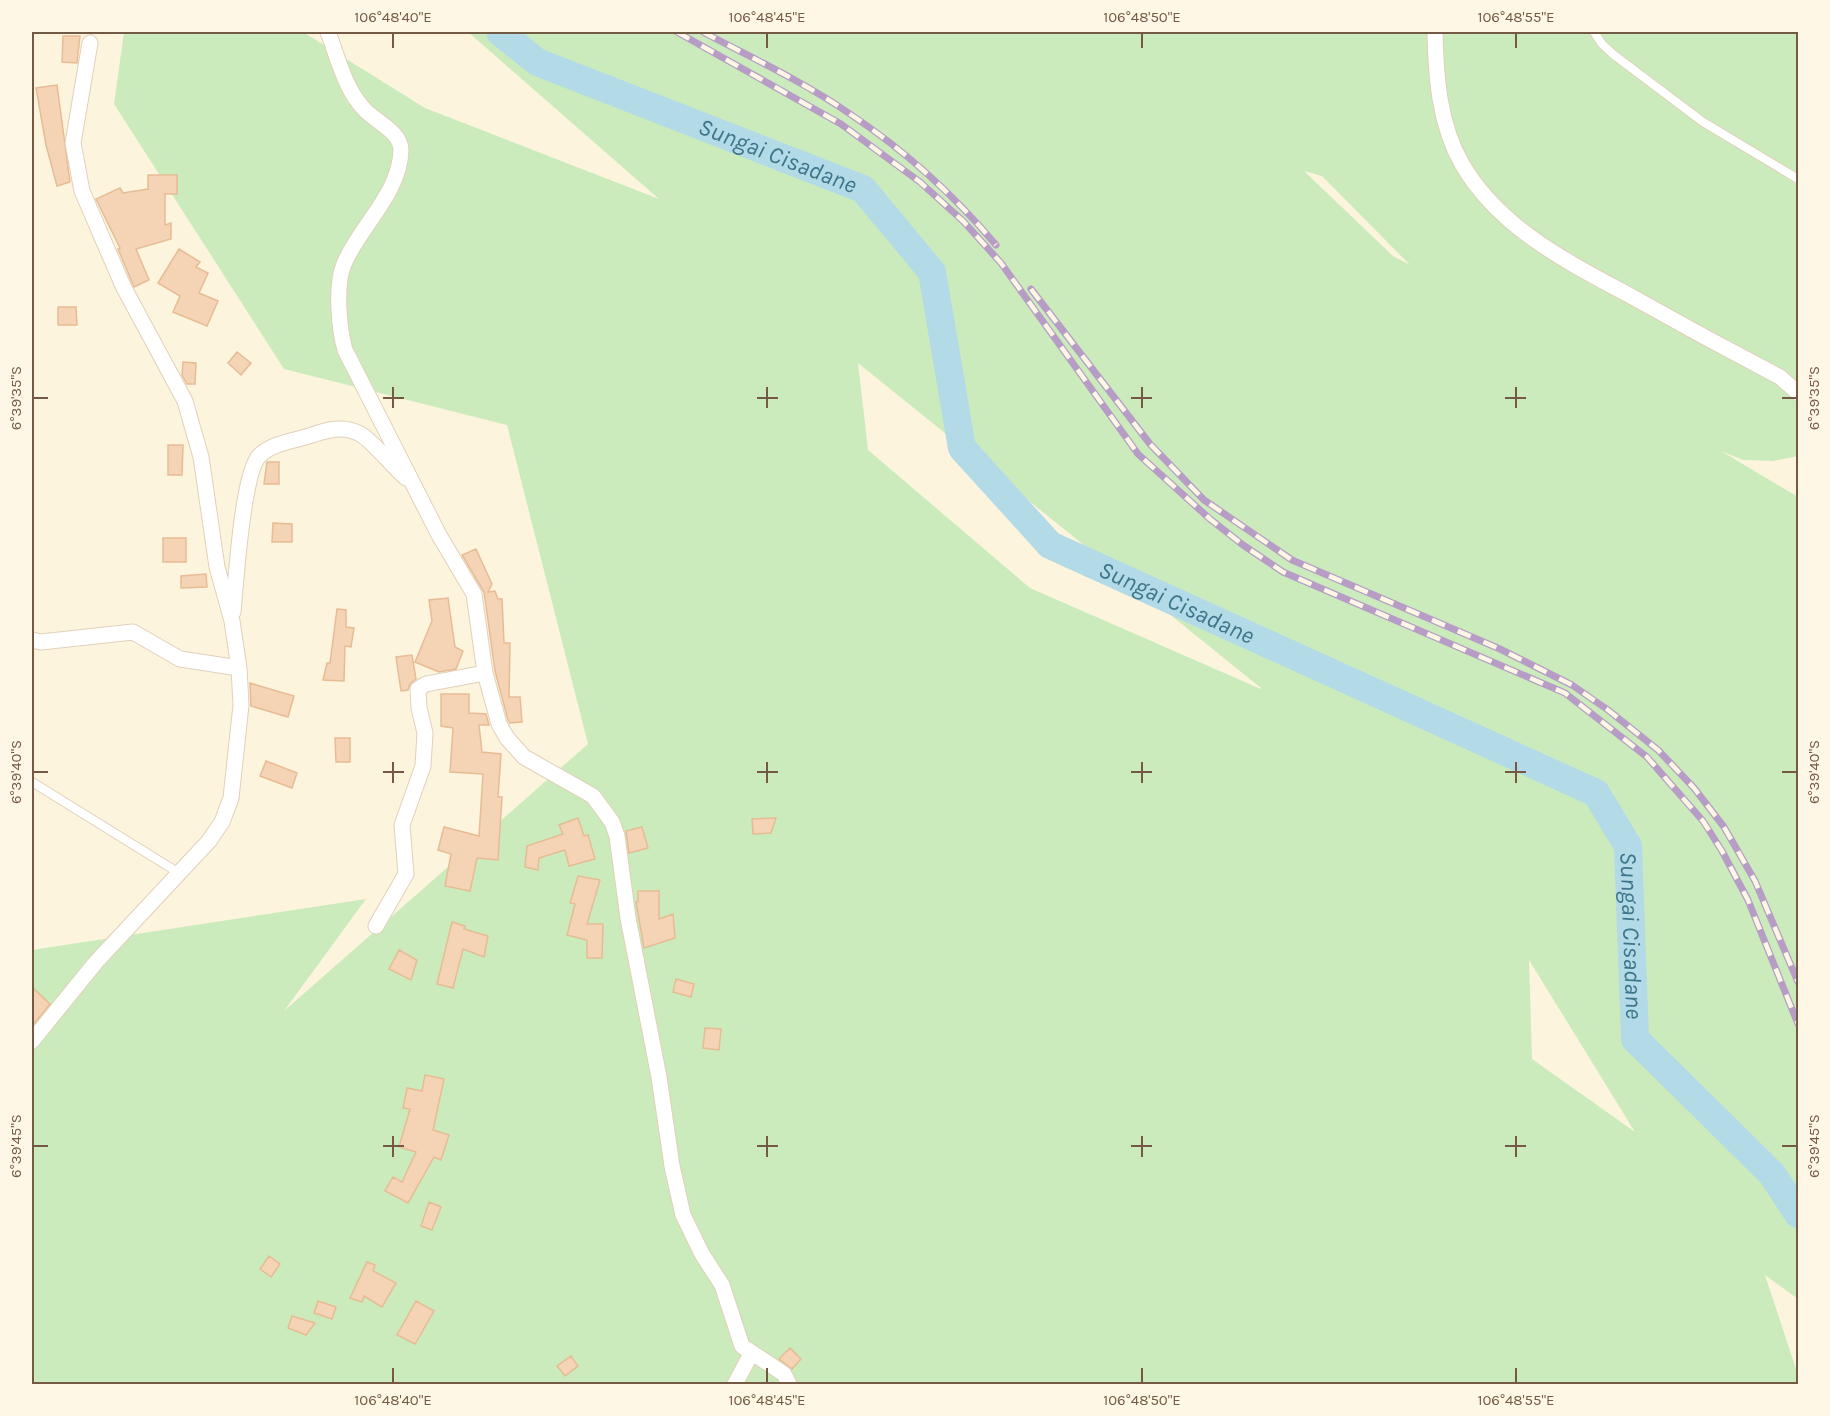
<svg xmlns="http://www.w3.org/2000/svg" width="1830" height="1416" font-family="Karla,sans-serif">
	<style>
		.green { fill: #cbebbc; fill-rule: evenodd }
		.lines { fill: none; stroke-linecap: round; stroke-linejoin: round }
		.river { stroke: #b2dae7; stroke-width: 28 }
		.building { fill: #f4d4b4; stroke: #e7bc94; stroke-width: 1.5 }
		.lane-casing { stroke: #e1d0ba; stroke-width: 10 }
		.street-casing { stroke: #e1d0ba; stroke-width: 17 }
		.lane { stroke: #fff; stroke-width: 8 }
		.street { stroke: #fff; stroke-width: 15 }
		.rail-casing { stroke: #b79dc6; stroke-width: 7 }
		.rail { stroke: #fff7e5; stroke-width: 4.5; stroke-dasharray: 14; stroke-linecap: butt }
		.ticks { fill: none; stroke: #745a45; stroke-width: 2 }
		.labels { text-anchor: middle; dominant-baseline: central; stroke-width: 4.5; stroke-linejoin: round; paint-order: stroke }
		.water-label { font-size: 24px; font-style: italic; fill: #3e7589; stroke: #fff7e5 }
		.neatline { fill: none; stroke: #745a45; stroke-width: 2 }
		.ticks-label { font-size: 15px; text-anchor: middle; fill: #745a45 }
	</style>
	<rect width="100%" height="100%" fill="#fdf4de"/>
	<path class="green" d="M124 32H303L425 108 659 199 468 32H1798V456L1773 461 1743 460 1721 451 1798 497V1299L1765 1275 1798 1375V1384H32V950L366 899 284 1011 588 744 507 425 284 369 114 104ZM1304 171 1322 176 1410 265 1393 256ZM858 363 1261 688V689L1030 588 868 450ZM1529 960 1635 1132 1532 1059Z"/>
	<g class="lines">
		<path class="river" id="s1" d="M500 32 537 62 863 189 932 272 962 448 1050 545 1596 793 1628 846 1635 1039 1772 1174 1798 1214"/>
	</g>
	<path class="building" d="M63 36H80L77 63 62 62Z
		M57 85 70 182 57 186 46 145 36 88Z
		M148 175H177V194H165V225L171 223V239L136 249 149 280 134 287 118 249 120 248 96 199 120 188 123 193 148 189Z
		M179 249 200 262 196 267 208 273 199 293 218 301 207 326 173 312 180 296 158 283Z
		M58 307H76L77 325H58Z
		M237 352 251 363 241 375 228 363Z
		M183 362 196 363 195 384H187L182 375Z
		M168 445H183L182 475H168Z
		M267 462H279V484H264Z
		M273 523 292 524V542H272Z
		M163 538H186V562H163Z
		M476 549 492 584 488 592 495 591 498 599H502L504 643H510L509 697H520L522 722 510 723 508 720 495 671 484 592 462 555Z
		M206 574 207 587 181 588V576Z
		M448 598 455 647 463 651 456 669 439 672 415 662 432 621 429 600Z
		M337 609 346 610V627L354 628 351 647 345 646 344 681 323 680 327 663H330Z
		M412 655 416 679 410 684 408 690 401 691 396 657Z
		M250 683 294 696 288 717 251 706Z
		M441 694H469V713L486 714 489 725H479L482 752 501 754 498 797H502L498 860 477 858 470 891 445 886 451 854 438 850 444 827 479 836 483 774 450 772 453 728 441 726Z
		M335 738H350V762H336Z
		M266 761 297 773 292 788 260 776Z
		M578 818 584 836 588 835 595 859 569 866 565 850 539 858 538 870 525 867 527 846 563 834 559 825Z
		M776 818 771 833 753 834 752 819Z
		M642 827 648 848 629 853 626 831Z
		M578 876 600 880 587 924H603L602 958H587V940L567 935 575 904 570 903Z
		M638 891H659V919L673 914 675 938 644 948 636 902H638Z
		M452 922 465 926 464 929 488 936 484 957 463 949 453 988 437 984Z
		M399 950 417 960 411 980 389 969Z
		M676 979 694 984 691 997 673 992Z
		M32 987 50 1004 32 1026Z
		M705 1028 721 1029 719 1050 703 1048Z
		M425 1075 444 1079 433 1130 449 1135 441 1160 434 1157 408 1203 385 1191 393 1177 402 1182 416 1152 399 1147 410 1109 403 1108 407 1088 422 1091Z
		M429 1202 441 1207 432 1230 421 1226Z
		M269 1256 280 1264 271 1277 260 1269Z
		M367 1262 375 1265 373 1271 396 1283 382 1307 364 1296 362 1302 350 1298Z
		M318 1301 336 1307 332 1319 314 1313Z
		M416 1301 434 1311 415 1344 397 1335Z
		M292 1316 315 1323 306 1335 288 1328Z
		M790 1348 801 1359 792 1369 779 1359Z
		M571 1356 578 1366 565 1376 557 1366Z"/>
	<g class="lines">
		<g class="lane-casing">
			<path id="lane" d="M1594 32 1602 44 1614 55 1703 122 1798 179
				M32 782 179 873"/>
		</g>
		<g class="street-casing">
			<path id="street" d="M328 32C338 58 345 90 365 110 375 121 401 132 401 150 400 194 359 227 344 264 335 285 339 329 345 350L439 535 474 594 485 673 499 724 507 738 524 757 593 796 612 822 617 836 628 918 659 1077 672 1166 683 1215 702 1254 722 1285 742 1346 784 1374 789 1384
				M1435 32C1436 77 1439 124 1462 164 1500 230 1572 264 1636 299 1684 326 1732 352 1780 377L1798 393
				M233 612C236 583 242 472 260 455 272 444 291 441 306 437 324 431 342 424 360 434 372 440 393 467 406 478
				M32 640 41 642 133 632 180 659 239 668
				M376 926 406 874 402 825 423 766 425 733 419 708 418 689 426 684 485 673
				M32 1041 96 962 209 841 222 822 231 798 241 705 239 668 232 621 217 567 201 457 185 401 123 286 82 191 73 143 90 43
				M735 1384 751 1354"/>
		</g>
		<use href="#lane" class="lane"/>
		<use href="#street" class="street"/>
		<g class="rail-casing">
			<path id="rail" d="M677 32 841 124 920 182 963 221 1001 263 1138 454 1210 519 1243 545 1283 572 1565 693 1647 757 1703 821 1722 851 1748 900 1798 1024
				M703 32C752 58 804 82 850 114 904 150 954 195 996 245
				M1031 289 1150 444 1204 500 1292 560 1500 649 1572 685 1608 710 1658 750 1694 788 1724 827 1755 881 1798 982"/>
		</g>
		<use href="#rail" class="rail"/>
	</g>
	<path class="ticks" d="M393 33V48M767 33V48M1142 33V48M1516 33V48M393 387V408M767 387V408M1142 387V408M1516 387V408M33 398H48M383 398H404M757 398H778M1131 398H1152M1505 398H1526M1782 398H1797M393 762V783M767 762V783M1142 762V783M1516 762V783M33 772H48M383 772H404M757 772H778M1131 772H1152M1505 772H1526M1782 772H1797M393 1136V1157M767 1136V1157M1142 1136V1157M1516 1136V1157M33 1146H48M383 1146H404M757 1146H778M1131 1146H1152M1505 1146H1526M1782 1146H1797M393 1368V1383M767 1368V1383M1142 1368V1383M1516 1368V1383"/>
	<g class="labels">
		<g class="water-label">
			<text stroke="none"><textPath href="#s1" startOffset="306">Sungai Cisadane</textPath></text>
			<text stroke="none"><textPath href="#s1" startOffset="954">Sungai Cisadane</textPath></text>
			<text stroke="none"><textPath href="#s1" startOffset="1566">Sungai Cisadane</textPath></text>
		</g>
	</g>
	<rect width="1830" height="1416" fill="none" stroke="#fff7e5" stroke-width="66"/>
	<rect x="33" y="33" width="1764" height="1350" class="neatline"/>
	<g class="ticks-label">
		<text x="393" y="22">106°48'40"E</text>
		<text x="767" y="22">106°48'45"E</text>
		<text x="1142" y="22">106°48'50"E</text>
		<text x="1516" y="22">106°48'55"E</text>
		<text transform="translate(16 398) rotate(-90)" y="5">6°39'35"S</text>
		<text transform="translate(1814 398) rotate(-90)" y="5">6°39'35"S</text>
		<text transform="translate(16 772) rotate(-90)" y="5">6°39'40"S</text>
		<text transform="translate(1814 772) rotate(-90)" y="5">6°39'40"S</text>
		<text transform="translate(16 1146) rotate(-90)" y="5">6°39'45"S</text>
		<text transform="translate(1814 1146) rotate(-90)" y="5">6°39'45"S</text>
		<text x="393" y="1405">106°48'40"E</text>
		<text x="767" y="1405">106°48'45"E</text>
		<text x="1142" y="1405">106°48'50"E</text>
		<text x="1516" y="1405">106°48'55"E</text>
	</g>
</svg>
